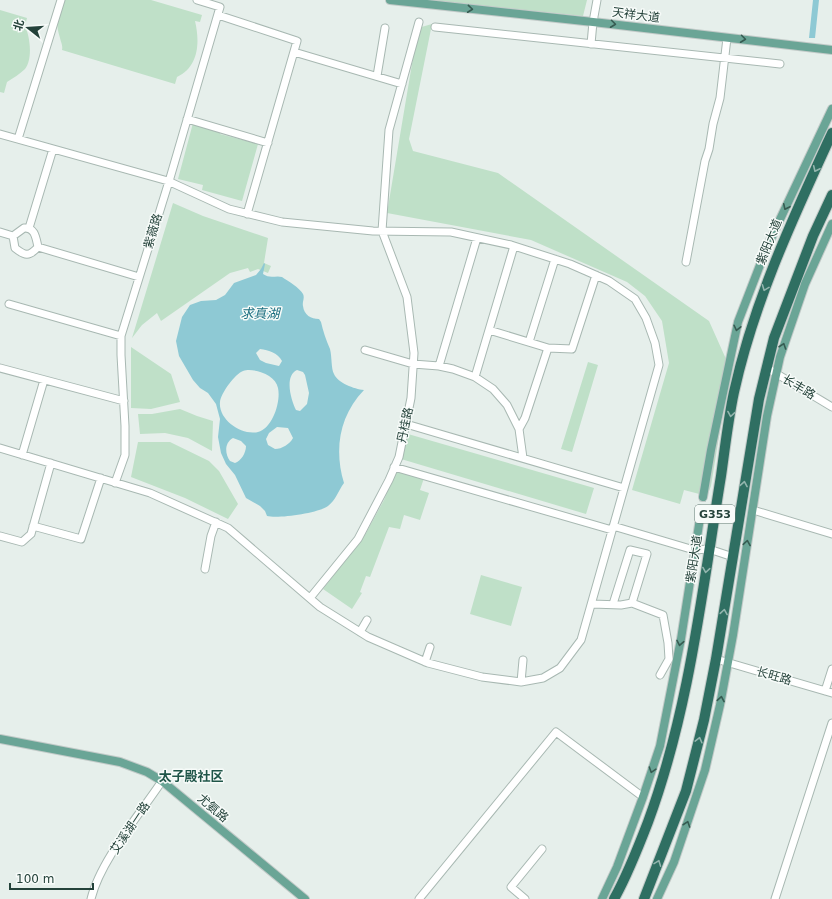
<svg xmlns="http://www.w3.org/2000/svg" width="832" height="899" font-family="'DejaVu Sans','Noto Sans SC',sans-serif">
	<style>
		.green { fill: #bfe0c8 }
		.water { fill: #8ec9d4; fill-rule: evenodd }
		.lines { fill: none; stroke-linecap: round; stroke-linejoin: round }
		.minor-tunnel { stroke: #bfccc8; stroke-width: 7; stroke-dasharray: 7 3.5; stroke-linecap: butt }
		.minor-casing { stroke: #a8b8b2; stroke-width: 9 }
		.major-casing { stroke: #c2cac8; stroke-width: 10 }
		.highway-casing { stroke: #c2cac8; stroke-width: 12 }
		.minor { stroke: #fff; stroke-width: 7 }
		.major { stroke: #6aa596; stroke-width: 8 }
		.highway { stroke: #2f6f62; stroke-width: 10 }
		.oneway { stroke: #365b51 }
		.oneway2 { stroke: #93b5ae }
		.labels { text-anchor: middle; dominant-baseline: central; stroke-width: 3; stroke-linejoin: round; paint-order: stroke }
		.shield { fill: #f7fbf9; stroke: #637a73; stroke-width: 1 }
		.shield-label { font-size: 11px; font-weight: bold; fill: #24423a }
		.street-label { font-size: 12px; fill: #24423a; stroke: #f7fbf9 }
		.water-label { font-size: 13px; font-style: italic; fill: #1c6f80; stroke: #f7fbf9 }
		.neighbourhood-label { font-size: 13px; font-weight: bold; fill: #1f5548; stroke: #f7fbf9 }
	</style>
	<rect width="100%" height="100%" fill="#e6efeb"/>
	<path class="green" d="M65 0H151L202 15 200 22 195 21C200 42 199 67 177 77L175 84 62 50C63 45 61 43 60 38 55 22 57 14 65 0Z
		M427 0H587L583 16Z
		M0 10 27 18 25 26C30 36 33 59 25 69 20 74 13 78 7 82L4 93 0 92Z
		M432 24 409 139 413 151 498 173 709 321 730 368 711 486 707 496 684 490 680 504 632 490 669 363 662 321 645 296 627 282 531 240 387 213 418 28Z
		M193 123 221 131 220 134 258 144 242 201 202 190 203 185 178 179Z
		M173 203 203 216 268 238 264 263 271 266 268 273 258 269 250 272 248 268 230 273 161 321 157 313 142 325 132 338Z
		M131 347 171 374 180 402 151 409 131 408Z
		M588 362 598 365 572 452 561 449Z
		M180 409 197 416 213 421 212 451 188 438 165 433 140 434 138 414H152Z
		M408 434 594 488 586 514 401 459Z
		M138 442H170L209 461 219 471 238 504 228 519 185 498 131 477Z
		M396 470 424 478 420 490 429 493 420 520 404 515 400 529 389 527 370 577 366 576 360 592 362 593 352 609 323 589 366 533 384 500Z
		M481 575 522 587 511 626 470 614Z"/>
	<path class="water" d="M813 0H819L815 38H809Z
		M264 263 265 264 263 274C270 279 276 275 282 277 288 281 300 288 303 294 305 298 302 302 303 306 304 315 311 319 319 319L321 322C323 331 326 340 330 349 332 356 331 369 334 374 338 383 354 389 364 390 339 416 334 450 344 483 338 491 336 500 328 506 319 513 278 519 267 516L265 511 260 506 246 498 235 475 226 464 221 453 218 437 220 419 216 404 208 393 200 388 193 380 179 356 176 341 182 317 190 305 201 301 216 300 225 295 234 283 256 275 261 269ZM260 349C269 350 278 353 282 361L279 366 266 363 260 360 256 353ZM249 370C259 370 276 376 278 388 281 401 273 428 258 432 242 436 218 420 220 402 221 393 235 374 243 371 245 370 247 370 249 370ZM297 370 303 372 305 375 309 393 307 404 300 411 296 410C291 400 284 376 297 370ZM277 427 288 428 293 438C290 444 282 449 275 449L268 445 266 439 269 433ZM233 438 241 441 246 446C246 453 241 461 235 463L230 461C225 454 224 443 233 438Z"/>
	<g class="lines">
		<path class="minor-tunnel" d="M701 512 703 497"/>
		<g class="minor-casing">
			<path id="minor" d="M218 15 297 41 247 214
				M435 27 780 64
				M591 44 593 22 597 0
				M294 52 402 84
				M377 76 385 28
				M187 119 268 143
				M0 134 168 181 229 209 282 222 373 231 451 232 511 245 570 264 609 281 635 299 646 318 655 343 659 365 581 640 560 668 543 678 521 682 482 677 428 663 368 637 320 607 228 528 150 493 0 448
				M18 139 61 0
				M24 228C35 227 36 238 38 247 29 257 25 256 15 248L13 236Z
				M29 228 53 149
				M0 232 13 236
				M38 247 139 277
				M686 262 705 161 709 149 713 124 720 98 727 38
				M9 304 121 336
				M489 330 548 348 525 418 519 429
				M529 342 555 259
				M548 348 572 349 596 275
				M365 350 413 364 439 366 453 369 475 377 493 389 507 405 519 429 523 458
				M439 366 477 238
				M0 368 124 401
				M767 368 832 407
				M475 377 514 246
				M406 424 624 488
				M22 455 44 380
				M394 467 612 530
				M115 483 125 455V426L121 355V336L170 178 220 7 197 0
				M753 510 832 534
				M33 526 81 539 101 478
				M613 526 694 550 709 549 730 556 731 563
				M0 536 22 542 31 534 51 463
				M205 569 211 536 216 522
				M310 598 358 539 389 480 399 457 411 398 414 353 407 297 382 231 389 130 419 22
				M592 604 621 605 632 603 663 615 668 643 669 659 660 675
				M613 604 630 550 647 554 632 603
				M360 632 367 620
				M716 659 832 693
				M425 662 430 647
				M521 682 523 660
				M825 691 832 669
				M91 899C100 861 140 814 162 781
				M419 899 556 732 643 797
				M525 899 511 887 542 849
				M775 899 832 723"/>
		</g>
		<g class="major-casing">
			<path id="major" d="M390 0 593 22 832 50
				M703 497 711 450 738 322 767 247 832 109
				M0 739 120 762 147 772 162 781 305 899
				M602 899 617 867 643 797 660 746 681 639 701 512
				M657 899 674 862 705 770 720 705 733 635 767 416 780 357 805 284 832 224"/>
		</g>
		<g class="highway-casing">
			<path id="highway" d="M614 899C628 874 638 848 648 822 689 711 702 592 721 476 725 448 728 420 734 392 754 301 793 218 832 133
				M644 899 686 791 704 720 716 659 759 399 774 338 813 236 832 195"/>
		</g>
		<use href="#minor" class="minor"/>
		<use href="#major" class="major"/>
		<use href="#highway" class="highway"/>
	</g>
	<defs><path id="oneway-chevron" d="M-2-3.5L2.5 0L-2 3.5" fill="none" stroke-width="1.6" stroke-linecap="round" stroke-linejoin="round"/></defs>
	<g class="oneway">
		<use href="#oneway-chevron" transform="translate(470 9) rotate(6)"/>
		<use href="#oneway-chevron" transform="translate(613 24) rotate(7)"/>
		<use href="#oneway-chevron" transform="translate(743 39) rotate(7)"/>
		<use href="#oneway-chevron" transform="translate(786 207) rotate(115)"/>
		<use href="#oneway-chevron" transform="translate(737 328) rotate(103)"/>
		<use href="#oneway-chevron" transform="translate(783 346) rotate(-71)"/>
		<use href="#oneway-chevron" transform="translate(747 543) rotate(-81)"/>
		<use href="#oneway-chevron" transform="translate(680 643) rotate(101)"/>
		<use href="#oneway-chevron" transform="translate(721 699) rotate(-80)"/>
		<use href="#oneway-chevron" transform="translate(652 770) rotate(108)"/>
		<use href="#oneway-chevron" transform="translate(687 824) rotate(-71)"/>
	</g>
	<g class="oneway2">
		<use href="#oneway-chevron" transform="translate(816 169) rotate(115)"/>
		<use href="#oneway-chevron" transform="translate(765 288) rotate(111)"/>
		<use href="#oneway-chevron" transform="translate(731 414) rotate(99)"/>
		<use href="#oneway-chevron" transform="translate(744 484) rotate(-80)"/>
		<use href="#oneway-chevron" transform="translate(706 570) rotate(99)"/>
		<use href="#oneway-chevron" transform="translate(724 612) rotate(-81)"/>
		<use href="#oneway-chevron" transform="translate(699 740) rotate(-76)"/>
		<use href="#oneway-chevron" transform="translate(658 863) rotate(-69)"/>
	</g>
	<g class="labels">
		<rect class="shield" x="695" y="505" width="40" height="18" rx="3"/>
		<g class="shield-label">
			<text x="715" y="514">G353</text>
		</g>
		<g class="street-label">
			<text transform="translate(636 15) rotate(7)">天祥大道</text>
			<text transform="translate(153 231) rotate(-73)">紫薇路</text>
			<text transform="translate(769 242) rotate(-68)">紫阳大道</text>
			<text transform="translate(799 387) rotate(31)">长丰路</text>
			<text transform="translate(405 425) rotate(-78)">丹桂路</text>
			<text transform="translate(694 559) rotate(-81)">紫阳大道</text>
			<text transform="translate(774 676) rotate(16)">长旺路</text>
			<text transform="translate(213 808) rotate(40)">尤氨路</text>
			<text transform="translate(130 828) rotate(-56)">艾溪湖一路</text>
		</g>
		<g class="water-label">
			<text x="260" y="313">求真湖</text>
		</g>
		<g class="neighbourhood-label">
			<text x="191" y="776">太子殿社区</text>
		</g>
	</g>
	<g transform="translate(28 28) rotate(287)" stroke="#f7fbf9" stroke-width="3" paint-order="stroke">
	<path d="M0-3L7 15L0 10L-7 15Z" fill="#24423a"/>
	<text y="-6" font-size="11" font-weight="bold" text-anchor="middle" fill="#24423a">北</text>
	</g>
	<path d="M10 883v6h83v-6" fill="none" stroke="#24423a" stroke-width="2"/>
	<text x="16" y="883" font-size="12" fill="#24423a" stroke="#f7fbf9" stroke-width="3" paint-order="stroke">100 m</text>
</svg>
